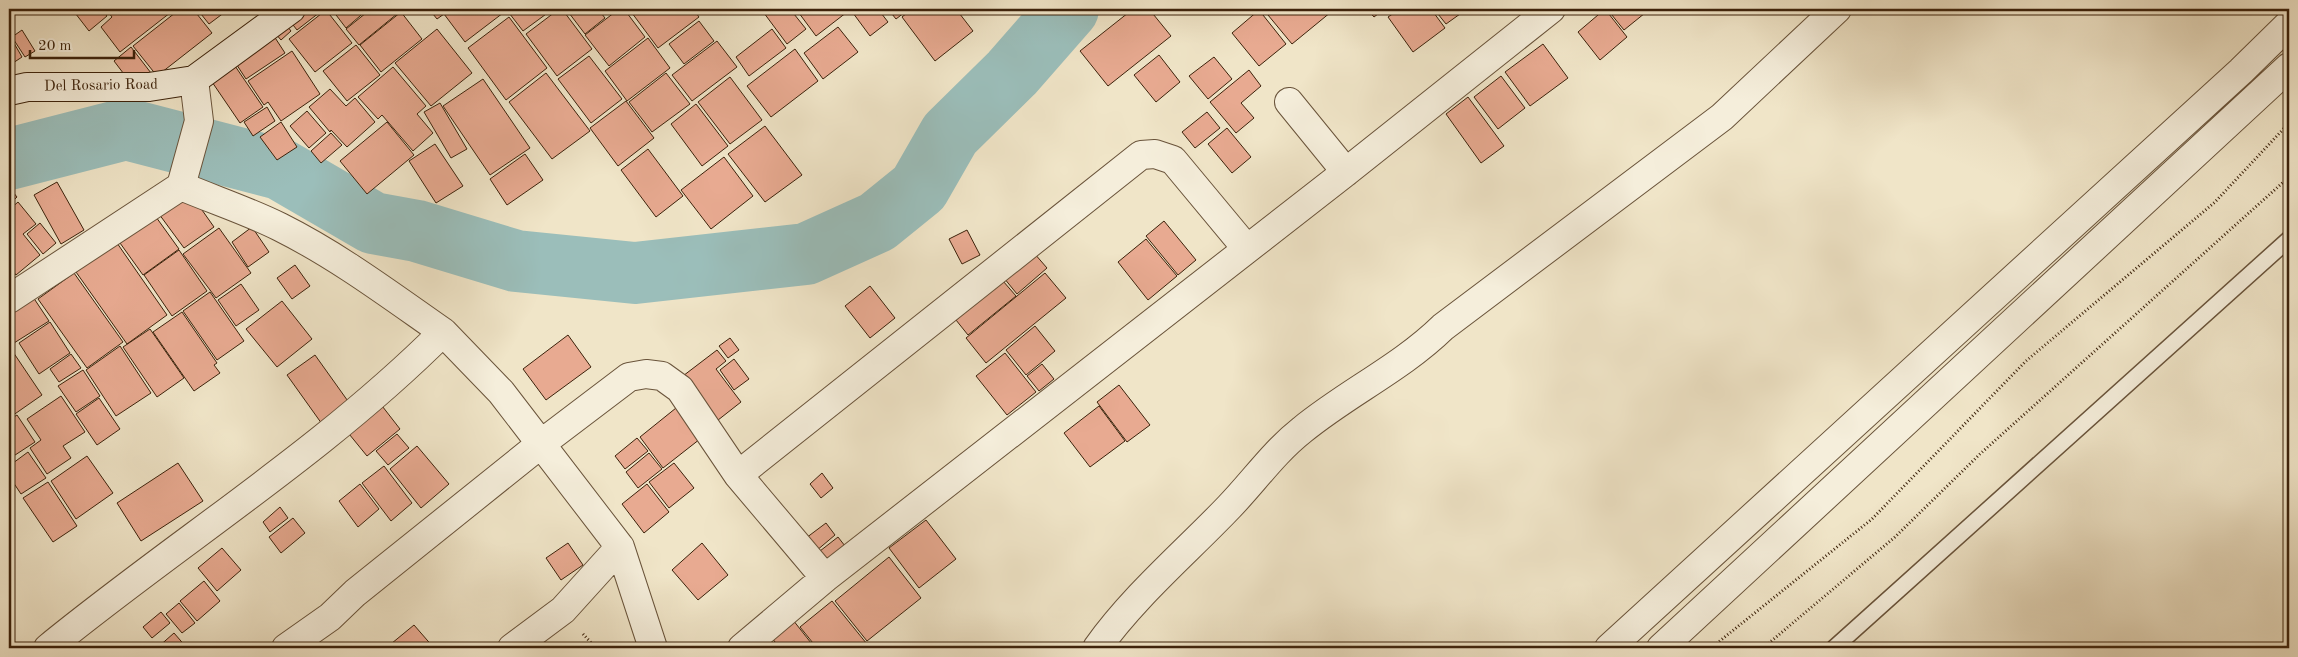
<svg xmlns="http://www.w3.org/2000/svg" width="2298" height="657" font-family="'Old Standard TT',serif">
	<style>
		.lines { fill: none; stroke-linecap: round; stroke-linejoin: round }
		.river { stroke: #9bbeba; stroke-width: 62 }
		.building { fill: #e8aa91; stroke: #3c220b }
		.lane-casing { stroke: #69533a; stroke-width: 18 }
		.street-casing { stroke: #69533a; stroke-width: 30 }
		.secondary-casing { stroke: #3c220b; stroke-width: 30 }
		.path { stroke: #3c220b; stroke-width: 3; stroke-dasharray: 1 2.5; stroke-linecap: butt }
		.lane { stroke: #f5eedb; stroke-width: 15 }
		.street { stroke: #f5eedb; stroke-width: 28 }
		.secondary { stroke: #f5eedb; stroke-width: 28 }
		.labels { text-anchor: middle; dominant-baseline: central; stroke-width: 4.5; stroke-linejoin: round; paint-order: stroke }
		.street-label { font-size: 15px; fill: #3c220b; stroke: #f5eedb }
	</style>
	<rect width="100%" height="100%" fill="#f0e5c8"/>
	<filter id="stains"><feTurbulence type="fractalNoise" baseFrequency=".004" numOctaves="4"/><feColorMatrix values="0 0 0 0 .2 0 0 0 0 .09 0 0 0 0 .02 0 0 0 .5 -.17"/></filter>
	<radialGradient id="worn" r=".72"><stop offset=".6" stop-color="#630" stop-opacity="0"/><stop offset="1" stop-color="#630" stop-opacity=".3"/></radialGradient>
	<g class="lines">
		<path class="river" d="M9 159 126 129 280 169 373 223 417 231 516 261 635 273 806 254 877 222 919 188 950 134 1012 73 1068 9"/>
	</g>
	<path class="building" d="M72 9H102L107 16 89 31Z
		M106 9H175L120 52 101 27 112 17Z
		M180 9H193L212 33 157 76 133 46Z
		M197 9H229L209 24Z
		M295 9H324L297 30 286 16Z
		M336 9H365L367 10 346 28 333 11Z
		M371 9H403L359 45 346 29Z
		M429 9H500L503 13 465 42 444 14 437 19Z
		M506 9H553L523 31Z
		M559 9H562L592 49 557 76 526 34Z
		M566 9H598L605 18 585 34Z
		M619 9H624L645 37 609 66 585 35Z
		M629 9H693L699 17 658 48Z
		M761 9H790L806 29 787 44Z
		M796 9H851L816 36Z
		M858 9H878L888 22 870 36 853 13Z
		M888 9H909L896 19Z
		M912 9H956L973 31 935 61 902 17Z
		M1133 9H1149L1171 36 1108 86 1080 51Z
		M1263 9H1328L1331 12 1292 44Z
		M1367 9H1382L1383 10 1374 17Z
		M1400 9H1431L1445 28 1413 52 1388 17Z
		M1434 9H1467L1446 24Z
		M1605 9 1627 37 1600 60 1578 32Z
		M1607 9H1650L1624 30Z
		M326 10 352 43 315 72 289 39Z
		M1259 10 1286 44 1259 66 1232 33Z
		M401 12 422 39 381 72 360 45Z
		M280 17 291 31 281 40 269 26Z
		M509 17 547 68 506 100 468 48Z
		M699 21 714 41 684 64 669 44Z
		M838 27 858 52 823 79 804 53Z
		M437 29 472 73 431 106 395 63Z
		M772 29 786 48 749 76 736 57Z
		M22 30 35 51 25 57 12 37Z
		M270 30 285 53 246 79 231 56Z
		M11 38 22 57 10 65 9 40Z
		M648 38 670 68 627 101 605 71Z
		M717 41 737 67 692 101 672 75Z
		M1543 44 1568 78 1530 106 1505 72Z
		M356 45 380 75 347 101 323 71Z
		M131 47 151 73 133 86 114 61Z
		M795 49 818 81 771 117 747 86Z
		M292 51 320 94 281 121 268 102 264 105 248 81Z
		M1159 55 1180 82 1156 102 1134 75Z
		M589 56 622 99 591 123 558 79Z
		M1214 57 1232 79 1208 99 1189 76Z
		M233 63 263 107 240 123 210 79Z
		M393 67 426 106 417 114 433 133 413 151 382 115 378 119 358 97Z
		M1249 70 1261 86 1241 103 1254 118 1236 133 1210 102Z
		M546 73 590 131 552 159 509 102Z
		M666 73 690 104 652 132 629 102Z
		M1501 76 1525 108 1498 129 1474 97Z
		M730 77 762 120 730 144 698 102Z
		M483 79 530 148 490 175 443 106Z
		M330 89 346 106 355 98 375 122 347 147 331 130 330 132 309 107Z
		M1468 97 1504 146 1481 163 1446 114Z
		M626 101 654 138 618 166 590 128Z
		M440 103 467 149 451 158 424 112Z
		M696 104 728 146 702 166 671 124Z
		M267 107 275 121 253 136 244 122Z
		M307 111 326 133 309 148 290 126Z
		M1207 112 1220 128 1195 148 1182 132Z
		M281 122 297 147 277 160 260 137Z
		M387 122 414 155 367 194 340 161Z
		M765 126 802 175 765 202 728 154Z
		M1227 128 1251 157 1232 173 1208 144Z
		M331 133 342 145 321 163 311 151Z
		M435 144 463 186 436 203 409 161Z
		M648 149 683 196 656 217 621 170Z
		M525 154 543 180 507 205 490 179Z
		M724 157 753 196 711 229 681 190Z
		M57 182 84 230 61 244 34 195Z
		M9 187 17 197 9 205Z
		M190 193 214 227 184 248 159 214Z
		M18 202 36 224 23 234 40 255 16 275 9 266V210Z
		M156 217 179 249 143 275 120 243Z
		M1164 221 1196 260 1178 275 1146 236Z
		M40 223 56 243 43 254 27 234Z
		M252 227 269 252 248 267 232 242Z
		M219 228 251 273 216 298 183 254Z
		M967 230 980 255 962 264 949 239Z
		M1146 239 1177 276 1148 300 1118 262Z
		M117 243 167 315 127 344 76 272Z
		M179 250 207 291 172 316 144 275Z
		M1034 253 1047 268 1017 294 1004 278Z
		M295 265 310 286 292 299 277 278Z
		M74 273 123 342 87 368 38 299Z
		M1045 273 1066 298 986 363 966 338Z
		M1003 281 1016 296 968 335 956 320Z
		M241 284 259 310 236 326 218 300Z
		M870 286 895 318 870 338 845 306Z
		M210 292 244 341 217 360 183 311Z
		M33 297 49 321 14 343 9 335V313Z
		M282 301 312 339 277 367 246 329Z
		M182 312 217 363 214 365 220 373 194 391 153 332Z
		M50 322 70 353 39 374 19 343Z
		M1035 326 1055 351 1026 375 1006 350Z
		M150 329 184 378 157 397 123 347Z
		M568 335 591 367 546 400 523 369Z
		M730 338 739 350 728 358 719 346Z
		M9 346 42 395 9 418Z
		M120 346 151 393 116 416 86 370Z
		M717 350 726 361 716 369 741 402 713 424 679 379Z
		M1005 353 1036 392 1007 415 976 376Z
		M71 354 81 368 59 382 50 369Z
		M315 355 350 404 322 424 287 375Z
		M734 359 749 379 734 390 720 370Z
		M1042 364 1054 379 1039 391 1027 376Z
		M83 370 100 396 76 412 58 386Z
		M1119 385 1150 425 1127 442 1097 402Z
		M61 396 85 432 63 446 71 458 47 474 30 448 41 440 27 419Z
		M99 398 120 429 97 445 76 414Z
		M379 402 400 429 367 456 345 429Z
		M1099 406 1125 441 1090 467 1064 433Z
		M676 408 700 439 663 468 640 437Z
		M17 415 35 442 9 459V420Z
		M397 434 409 448 388 465 376 451Z
		M637 438 648 451 625 469 615 456Z
		M417 446 449 484 421 508 390 469Z
		M28 452 46 478 21 494 9 476V466Z
		M649 453 662 469 638 488 626 472Z
		M87 456 113 493 76 519 51 481Z
		M178 463 203 501 141 541 117 503Z
		M674 463 694 488 669 508 649 482Z
		M384 466 412 503 391 521 362 483Z
		M822 473 833 488 821 498 810 484Z
		M48 482 77 526 53 542 23 498Z
		M360 484 379 509 358 527 339 501Z
		M647 484 669 512 644 533 622 504Z
		M280 507 288 518 270 532 263 522Z
		M293 518 305 533 281 553 269 537Z
		M926 520 956 559 919 588 889 548Z
		M826 523 835 535 816 551 806 538Z
		M838 537 845 546 827 561 820 551Z
		M568 543 583 565 561 580 546 558Z
		M702 543 728 575 698 600 672 570Z
		M222 548 241 570 217 591 198 568Z
		M889 557 921 598 867 641 835 601Z
		M204 581 220 601 197 621 180 601Z
		M832 601 867 644 862 648H817L800 627Z
		M179 603 195 623 182 633 166 614Z
		M161 612 170 623 152 638 143 627Z
		M793 620 815 648H780L771 637Z
		M414 625 434 648H386Z
		M174 633 187 648H157Z"/>
	<g class="lines">
		<g class="lane-casing">
			<path id="lane" d="M1834 648 2289 239"/>
		</g>
		<g class="street-casing">
			<path id="street" d="M1289 102 1346 172
				M181 186C214 200 248 211 280 227 338 256 390 295 443 332
				M9 299 181 186 199 121 194 80
				M738 475 1141 155 1155 154 1173 160 1247 249
				M48 648C179 541 323 452 443 332L501 392 620 547 653 648
				M286 648 330 617 355 593 542 443 629 377 646 374 662 376 680 389 738 475 825 578
				M512 648 563 610 620 547
				M742 648 825 578 1346 172 1551 9
				M1097 648C1134 596 1185 553 1229 507 1254 481 1274 452 1302 430 1347 393 1401 368 1443 327L1722 117 1837 9
				M1609 648 2241 71 2289 24
				M1661 648 2289 67"/>
		</g>
		<g class="secondary-casing">
			<path id="secondary" d="M9 91 27 87H149L194 80 291 9"/>
		</g>
		<path class="path" d="M583 634 596 648
			M1711 648 1872 519 2026 361 2215 202 2289 123
			M1763 648 1895 537 1980 454 2289 177"/>
		<use href="#lane" class="lane"/>
		<use href="#street" class="street"/>
		<use href="#secondary" class="secondary"/>
	</g>
	<g class="labels">
		<g class="street-label">
			<text transform="translate(101 86) rotate(-1)">Del Rosario Road</text>
		</g>
	</g>
	<rect width="2298" height="657" fill="none" stroke="#f0e5c8" stroke-width="30"/>
	<rect x="10" y="10" width="2278" height="637" fill="none" stroke="#3c220b" stroke-width="2.5"/>
	<rect x="15" y="15" width="2268" height="627" fill="none" stroke="#3c220b"/>
	<path d="M30 50v8h104v-8" fill="none" stroke="#3c220b" stroke-width="2.5"/>
	<text x="38" y="50" font-size="15" fill="#3c220b" stroke="#f5eedb" stroke-width="4" paint-order="stroke">20 m</text>
	<rect width="100%" height="100%" filter="url(#stains)"/>
	<rect width="100%" height="100%" fill="url(#worn)"/>
</svg>
